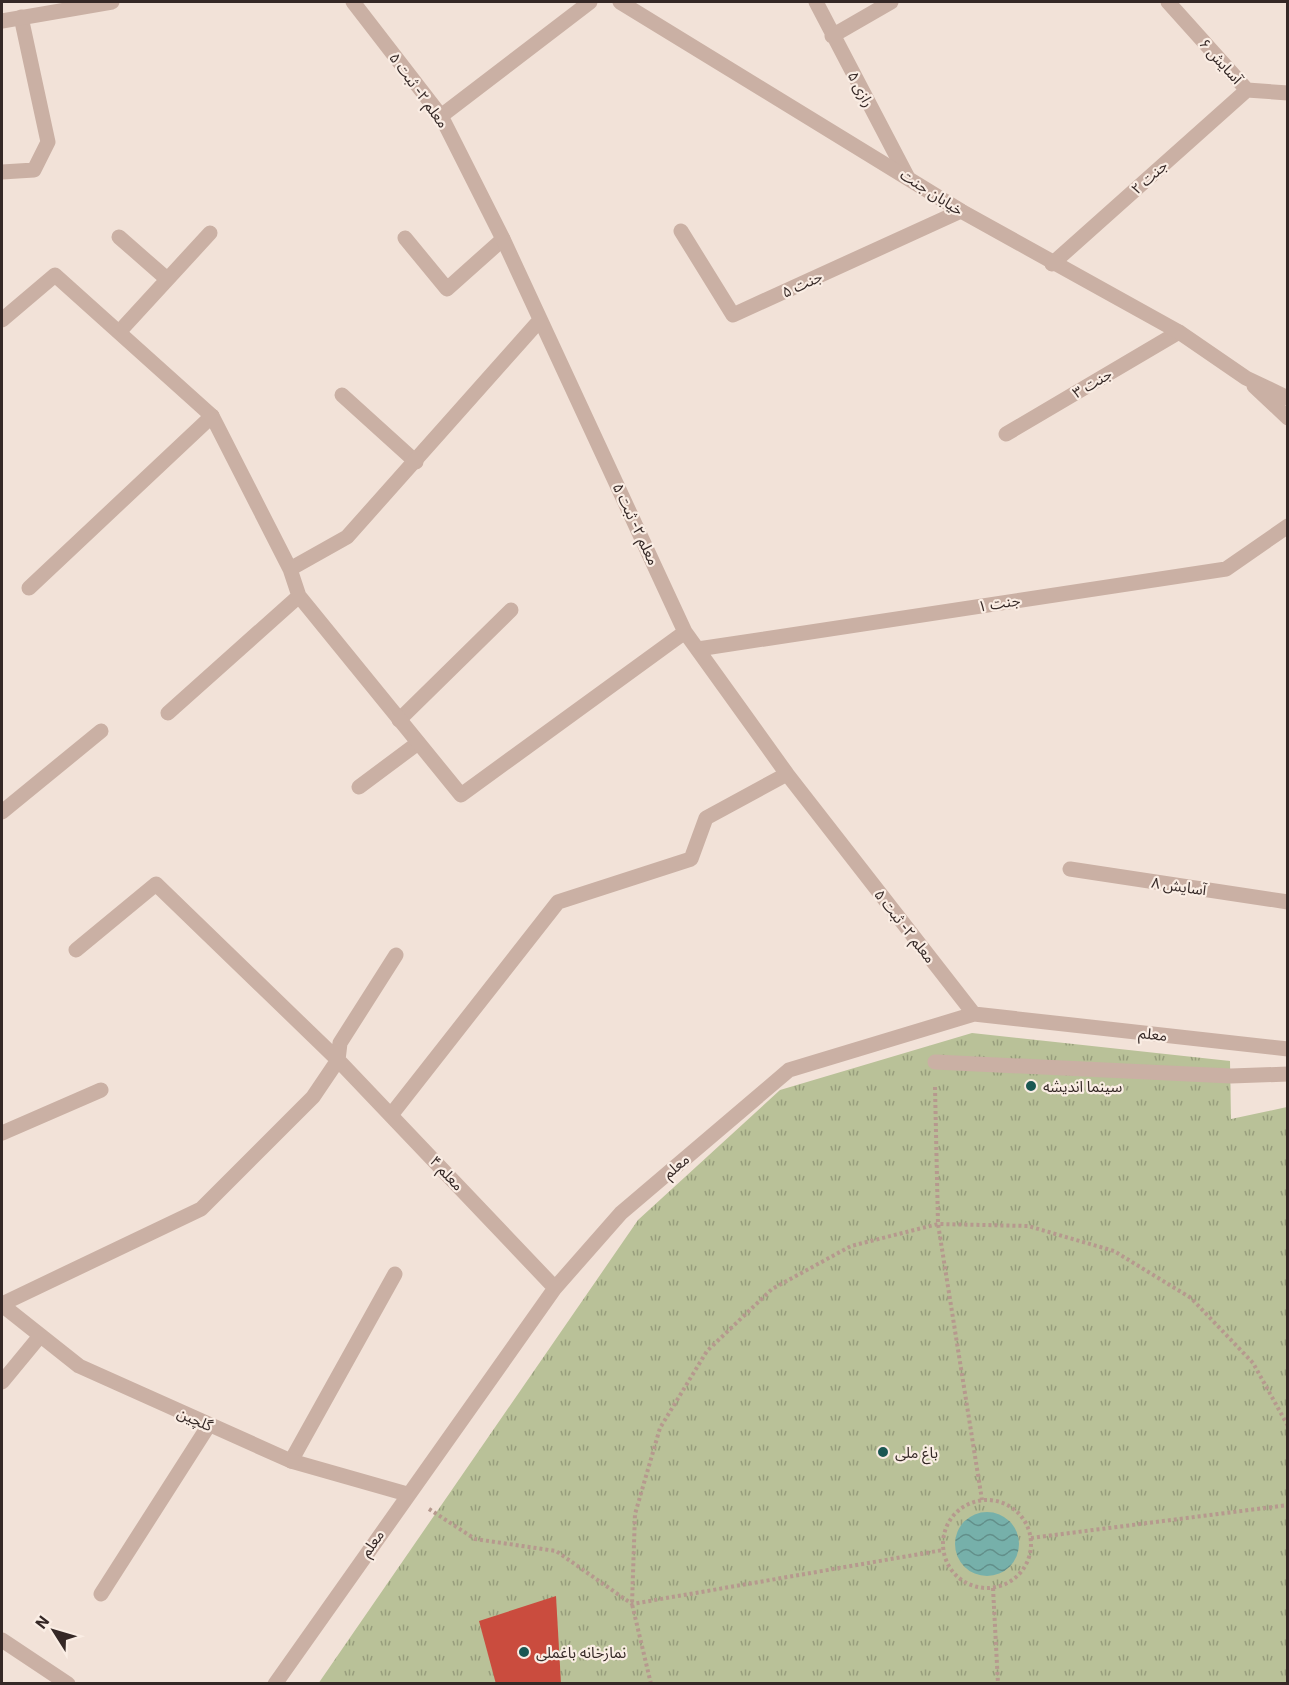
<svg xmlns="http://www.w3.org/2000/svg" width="1289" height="1685" font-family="'IBM Plex Sans','Noto Sans Arabic',sans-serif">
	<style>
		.grass { fill: url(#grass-tufts) }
		.water { fill: url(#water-waves) }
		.building { fill: #ca4c3e }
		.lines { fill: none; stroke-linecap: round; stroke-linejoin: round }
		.path { stroke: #b6998e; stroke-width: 4; stroke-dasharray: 3 3; stroke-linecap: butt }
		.service { stroke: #cab0a4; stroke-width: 15 }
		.minor { stroke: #cab0a4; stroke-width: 15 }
		.tertiary { stroke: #cab0a4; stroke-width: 15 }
		.poi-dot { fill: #1a5753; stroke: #faede4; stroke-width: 2 }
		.labels { text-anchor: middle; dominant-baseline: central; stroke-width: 4.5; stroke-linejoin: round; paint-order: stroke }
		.street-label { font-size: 15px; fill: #352826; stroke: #faede4 }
		.poi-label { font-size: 15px; fill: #352826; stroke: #faede4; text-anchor: start }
	</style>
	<defs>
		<pattern id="grass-tufts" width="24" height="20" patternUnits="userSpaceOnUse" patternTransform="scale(1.5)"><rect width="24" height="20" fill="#b9c198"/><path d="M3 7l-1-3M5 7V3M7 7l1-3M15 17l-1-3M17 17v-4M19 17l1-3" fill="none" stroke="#979d7c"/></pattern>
		<pattern id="water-waves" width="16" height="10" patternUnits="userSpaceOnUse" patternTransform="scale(1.5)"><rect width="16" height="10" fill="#76b0aa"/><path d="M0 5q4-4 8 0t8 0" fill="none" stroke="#628f8a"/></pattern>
	</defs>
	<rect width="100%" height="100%" fill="#f2e2d8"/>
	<path class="grass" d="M972 1033 1230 1061 1231 1119 1287 1107V1683L318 1684 638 1220 780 1090Z"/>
	<path class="water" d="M955 1544a32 32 0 1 1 64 0a32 32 0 1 1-64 0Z"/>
	<path class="building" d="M556 1596 561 1684H496L479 1621Z"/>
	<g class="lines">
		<path class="path" d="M935 1087 938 1224 982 1500
			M943 1544a44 44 0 1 1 88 0a44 44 0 1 1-88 0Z
			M429 1509 475 1539 556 1551 632 1604 943 1550
			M1031 1538 1288 1505
			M993 1588 998 1684
			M651 1684 632 1604 635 1514 660 1428 707 1351 772 1289 851 1246 938 1224 1028 1226 1114 1251 1191 1298 1253 1363 1288 1426"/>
		<path class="service" d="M2 172 34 170 48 142 21 17
			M681 231 733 315 961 211
			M119 237 167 279
			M405 238 447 289 503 239
			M120 331 210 233
			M342 395 416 462
			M1006 434 1179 332
			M29 588 212 416
			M399 720 511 610
			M359 787 418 743
			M1070 869 1288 902
			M935 1062 1231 1076 1288 1074
			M2 1133 101 1090
			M291 1461 395 1274
			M101 1594 209 1425"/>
		<path class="minor" d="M353 2 441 116 503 239 685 632 787 774 974 1014
			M816 2 907 176
			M1168 2 1247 90 1288 93
			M2 21 112 2
			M832 36 891 2
			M441 116 590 2
			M1052 264 1247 90
			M2 320 55 275 212 416 290 569 299 596 461 795 685 632
			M290 569 347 537 540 320
			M698 649 1226 569 1288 526
			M168 713 299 596
			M2 812 101 731
			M76 950 156 884 338 1060 555 1288
			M391 1115 558 902 691 859 706 818 787 774
			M2 1304 201 1209 313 1097 338 1060 340 1043 396 955
			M2 1305 79 1366 291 1461 407 1494
			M2 1382 40 1336
			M2 1640 68 1684
			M275 1684 555 1288 621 1213 789 1070 974 1014 1288 1049"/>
		<path class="tertiary" d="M620 2 961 211 1179 332 1246 378 1288 398
			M1254 386 1288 418"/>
	</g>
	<g class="poi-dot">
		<circle cx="1031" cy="1086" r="6"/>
		<circle cx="883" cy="1452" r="6"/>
		<circle cx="524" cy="1652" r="6"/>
	</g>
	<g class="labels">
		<g class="street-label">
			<text transform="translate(1221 61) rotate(48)">آسایش ۶</text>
			<text transform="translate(861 89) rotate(62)">رازی ۵</text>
			<text transform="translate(419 90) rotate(54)">معلم ۲- ثبت ۵</text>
			<text transform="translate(1149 177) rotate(-42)">جنت ۲</text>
			<text transform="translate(932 192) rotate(33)">خیابان جنت</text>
			<text transform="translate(802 284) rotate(-25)">جنت ۵</text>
			<text transform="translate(1092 383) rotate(-31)">جنت ۳</text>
			<text transform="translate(636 524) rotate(65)">معلم ۲- ثبت ۵</text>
			<text transform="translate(999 603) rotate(-9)">جنت ۱</text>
			<text transform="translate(1179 886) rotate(8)">آسایش ۸</text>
			<text transform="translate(905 926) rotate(52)">معلم ۲- ثبت ۵</text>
			<text transform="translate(1153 1034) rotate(7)">معلم</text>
			<text transform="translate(676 1166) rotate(-40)">معلم</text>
			<text transform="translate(447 1173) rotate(47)">معلم ۴</text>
			<text transform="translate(195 1419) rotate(24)">گلچین</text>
			<text transform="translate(372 1543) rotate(-55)">معلم</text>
		</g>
		<g class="poi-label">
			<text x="1043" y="1086">سینما اندیشه</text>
			<text x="895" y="1452">باغ ملی</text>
			<text x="536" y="1652">نمازخانه باغملی</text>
		</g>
	</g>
	<rect width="1289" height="1685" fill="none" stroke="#352826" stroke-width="6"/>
	<g transform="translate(54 1631) rotate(307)" stroke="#faede4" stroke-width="4.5" paint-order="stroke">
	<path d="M0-4.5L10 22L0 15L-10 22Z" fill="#352826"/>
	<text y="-9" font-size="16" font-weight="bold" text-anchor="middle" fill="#352826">N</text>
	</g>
</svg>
